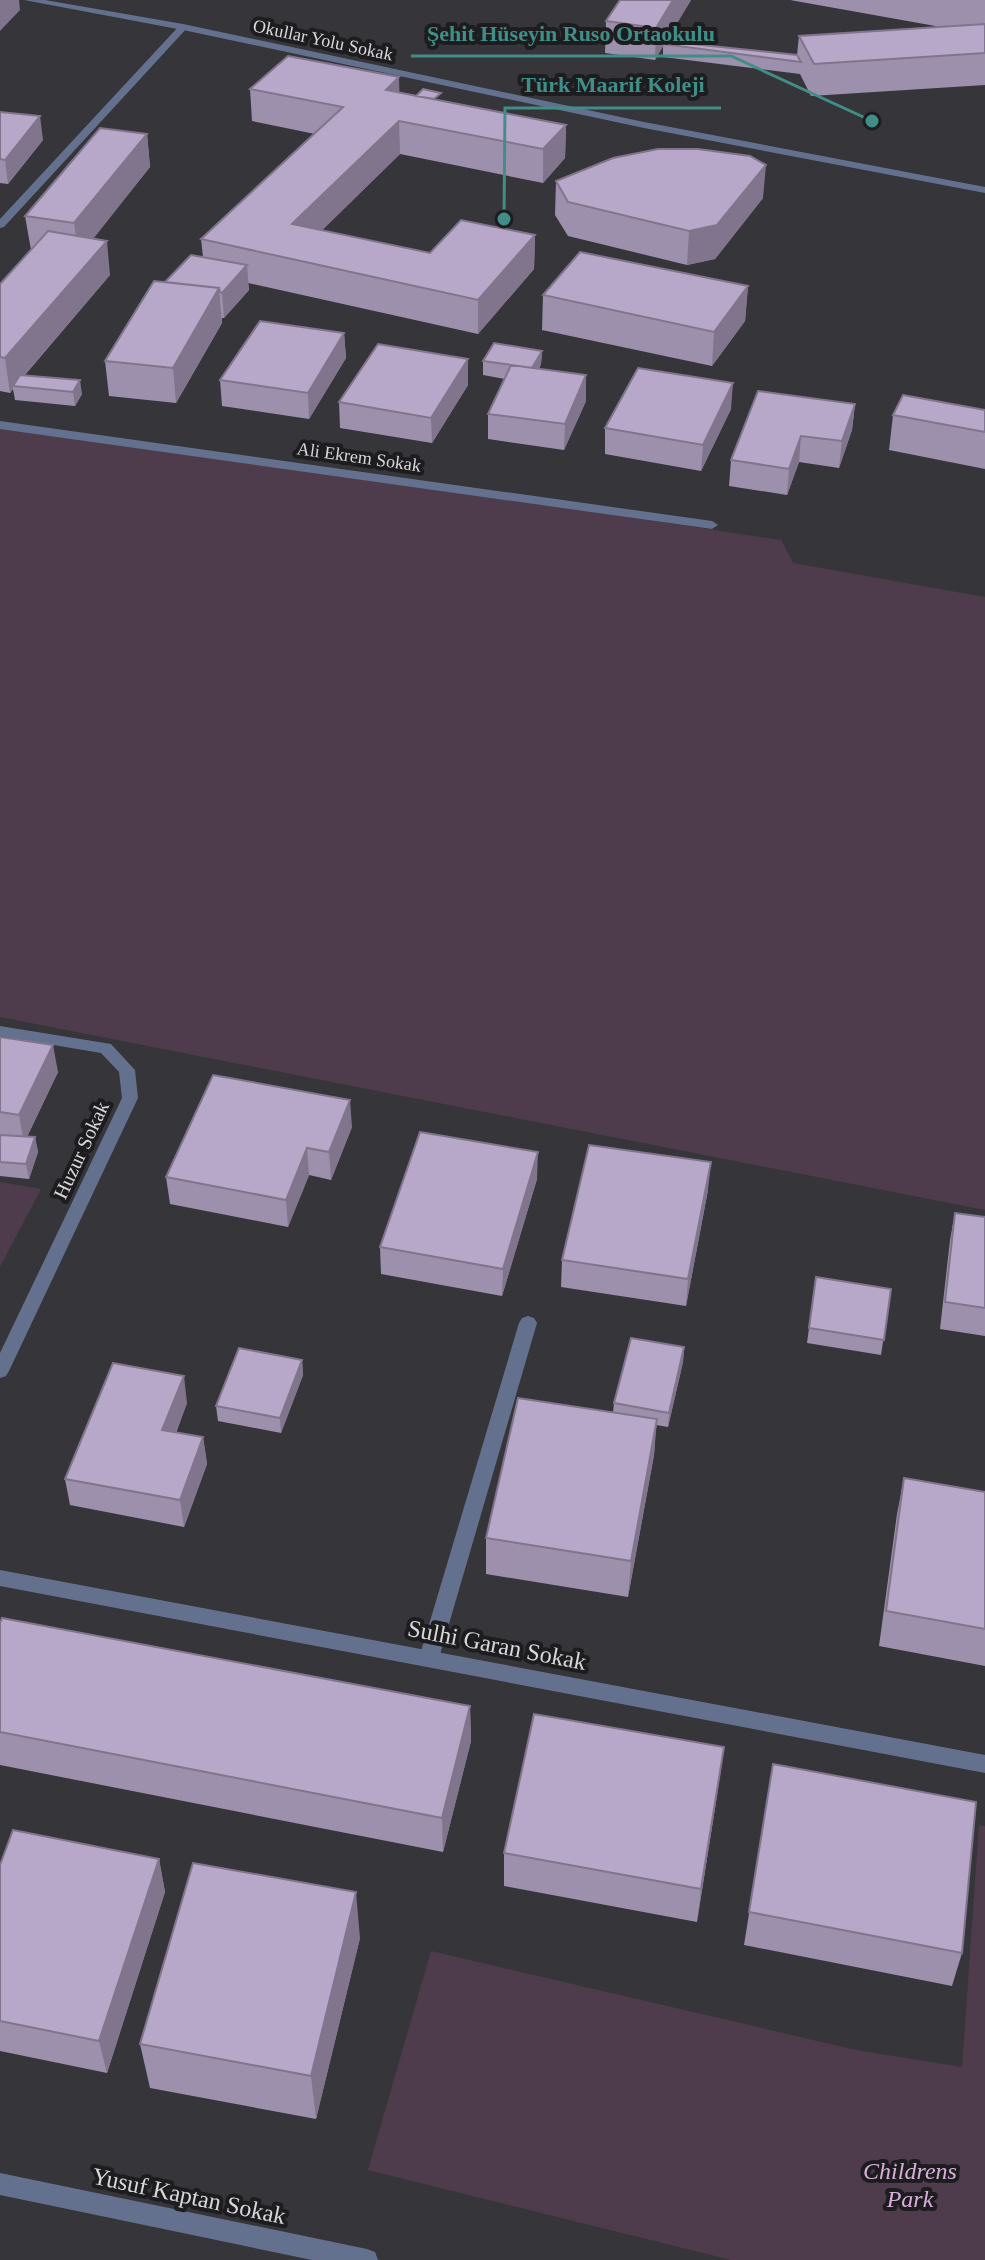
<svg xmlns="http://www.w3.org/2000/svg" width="985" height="2260" font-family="Georgia,serif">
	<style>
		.green { fill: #4e3c4d }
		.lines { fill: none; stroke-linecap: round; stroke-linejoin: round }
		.service { fill: #64718e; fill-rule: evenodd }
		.minor { fill: #64718e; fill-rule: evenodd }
		.tertiary { fill: #64718e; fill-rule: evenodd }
		.wall { fill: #9d90ac }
		.shaded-wall { fill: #80758c }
		.building { fill: #b7a7c8; stroke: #80758c; stroke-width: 2 }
		.labels { text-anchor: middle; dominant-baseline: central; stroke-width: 8; stroke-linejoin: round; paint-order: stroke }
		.far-street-label { font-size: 18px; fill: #d8d8db; stroke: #1d1d20 }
		.street-label { font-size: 20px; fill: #d8d8db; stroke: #1d1d20 }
		.near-street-label { font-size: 24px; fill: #d8d8db; stroke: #1d1d20 }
		.near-park-label { font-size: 24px; font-style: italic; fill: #dbaeda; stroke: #1d1d20 }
		.leader { fill: none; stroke: #418e89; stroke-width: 3 }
		.callout-dot { fill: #418e89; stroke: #1d1d20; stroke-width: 3 }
		.callout-label { font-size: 22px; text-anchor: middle; font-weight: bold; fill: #418e89; stroke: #1d1d20; stroke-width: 8; stroke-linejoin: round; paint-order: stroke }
	</style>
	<rect width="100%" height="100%" fill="#35353a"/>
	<path class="green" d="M0 423 781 540 793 563 985 597V1210L0 1017Z
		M0 1182 41 1189 0 1267Z
		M979 1825 985 1826V2260H731L368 2170 431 1951 856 2050 962 2067Z"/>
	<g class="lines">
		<path class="service" d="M528 1316 534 1318 537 1323 439 1658 436 1664 429 1666 422 1664 419 1658 519 1323 522 1318Z"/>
		<path class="minor" d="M180 25 188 27 4 227 0 228V219Z
			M0 421 712 521 718 525 712 529 0 429Z
			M0 1026 111 1044 135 1070 138 1098 9 1371 6 1376 0 1378V1353L122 1098 119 1072 101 1053 0 1036Z
			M0 1570 985 1755V1773L0 1586Z
			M0 2173 367 2249 375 2252 378 2260H312L0 2195Z"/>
		<path class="tertiary" d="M24 0H45L183 24 644 122 985 187V193L644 128 183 30Z"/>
	</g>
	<path class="wall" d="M691 0 666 41 797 55 799 36 941 27 790 0H985V85L811 96 800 74 663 57V45L655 60 605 53 606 21Z
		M399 77V92L566 125 565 158 543 183 400 154 322 230 430 253 535 235 534 269 478 334 248 283 249 290 224 318H222V323L176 403 109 396 105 361 165 282 203 257 201 239 315 134 252 121 250 89Z
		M0 112 43 140 8 184 0 183Z
		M147 134 150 167 93 238 110 275 25 375 82 394 75 406 15 400 13 389 10 393 0 391V284L31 250 25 216Z
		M556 181 763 198 715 259 687 265 568 236 555 215Z
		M748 286 745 321 712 366 542 330 543 295Z
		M344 333 346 358 309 419 222 406 220 380Z
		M542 351 541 364 539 369 586 401 564 450 488 439V414L505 379 483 375V361Z
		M468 359V385L432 443 340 428 339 402Z
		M855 404 852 430 839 468 799 462 787 495 729 486 731 460Z
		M731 409 701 471 605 454V428Z
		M985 410V469L889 450 893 415Z
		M0 1037 58 1072 27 1137H35L38 1152 29 1179 0 1176Z
		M352 1127 331 1180 309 1175 288 1227 170 1204 166 1177Z
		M537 1179 502 1296 381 1274 380 1247Z
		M708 1190 686 1306 561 1287 562 1260Z
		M955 1213 985 1217V1336L940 1329 950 1240Z
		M816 1277 891 1289 881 1355 807 1343Z
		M684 1347 683 1362 668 1427 656 1425 654 1455 628 1597 486 1574V1538L613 1412 614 1403Z
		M302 1360 303 1375 281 1433 218 1421 216 1406Z
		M187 1403 176 1433 203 1437 207 1464 184 1527 70 1505 65 1479Z
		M904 1478 985 1492V1666L879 1646 897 1514Z
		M0 1623 470 1706 471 1741 443 1852 0 1765Z
		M773 1764 962 1953 952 1986 744 1945Z
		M719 1782 697 1922 504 1886V1853Z
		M159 1859 165 1892 107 2073 0 2051V1865Z
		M360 1938 316 2119 150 2088 140 2044Z"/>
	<path class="shaded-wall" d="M0 0H19L20 10 0 31Z
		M673 0H691L655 60 656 28Z
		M399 77 400 110 386 90Z
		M40 116 43 140 8 184 5 160Z
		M399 121 400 154 294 258 292 224Z
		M566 125 565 158 543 183V149Z
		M147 134 150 167 79 257 74 223Z
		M766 165 763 198 715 259 687 265 689 231Z
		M535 235 534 269 478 334V300Z
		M107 241 110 275 15 386H13V389L10 393 5 358Z
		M247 265 249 290 224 318 222 293Z
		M748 286 745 321 712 366 714 332Z
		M219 288 222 323 176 403 173 368Z
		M344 333 346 358 309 419 308 393Z
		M542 351 541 364 531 383V369Z
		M468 359V385L432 443 431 418Z
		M586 375V401L564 450 565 424Z
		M80 380 82 394 75 406 73 392Z
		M733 383 731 409 701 471 703 445Z
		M855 404 852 430 839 468 842 441Z
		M801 436 799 462 787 495 789 469Z
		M53 1045 58 1072 24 1143 19 1115Z
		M350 1100 352 1127 331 1180 329 1152Z
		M35 1137 38 1152 29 1179 26 1164Z
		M307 1148 309 1175 288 1227 286 1200Z
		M538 1152 537 1179 502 1296 503 1269Z
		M711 1162 708 1190 686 1306 688 1279Z
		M684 1347 683 1362 668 1427 669 1413Z
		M302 1360 303 1375 281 1433 280 1418Z
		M184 1376 187 1403 166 1457 162 1430Z
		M657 1419 654 1455 628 1597 631 1561Z
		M203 1437 207 1464 184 1527 180 1500Z
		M470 1706 471 1741 443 1852 442 1818Z
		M724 1747 719 1782 697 1922 701 1889Z
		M159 1859 165 1892 107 2073 99 2041Z
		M356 1892 360 1938 316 2119 311 2076Z"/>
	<path class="building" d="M620 0H673L656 28 606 21Z
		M985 24V53L814 64 799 36Z
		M664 41 797 55 801 62 663 44Z
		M288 56 399 77 386 90 566 125 543 149 399 121 292 224 430 253 461 220 535 235 478 300 201 239 343 107 250 89Z
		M423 89 441 93 434 99 416 96Z
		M0 112 40 116 5 160 0 159Z
		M100 128 147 134 74 223 25 216Z
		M658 149H698L750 156 766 165 717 225 689 231 568 202 556 181 613 158Z
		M48 231 107 241 5 358 0 357V284Z
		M580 252 748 286 714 332 543 295Z
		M191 255 247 265 222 293 220 292 219 288 165 282Z
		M154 281 219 288 173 368 105 361Z
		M260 321 344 333 308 393 220 380Z
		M494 343 542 351 532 368 483 361Z
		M378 344 468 359 431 418 339 402Z
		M511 365 586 375 565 424 488 414Z
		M638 368 733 383 703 445 605 428Z
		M20 375 80 380 73 392 13 386Z
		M758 391 855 404 842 441 801 436 789 469 731 460Z
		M903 395 985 410V432L893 415Z
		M0 1037 53 1045 19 1115 0 1112Z
		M213 1075 350 1100 329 1152 307 1148 286 1200 166 1177Z
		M420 1132 538 1152 503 1269 380 1247Z
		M0 1135 35 1137 26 1164 0 1162Z
		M589 1145 711 1162 688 1279 562 1260Z
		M955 1213 985 1217V1308L945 1302Z
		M816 1277 891 1289 884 1340 809 1328Z
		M631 1338 684 1347 669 1413 614 1403Z
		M239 1348 302 1360 280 1418 216 1406Z
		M113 1363 184 1376 162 1430 203 1437 180 1500 65 1479Z
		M518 1398 657 1419 631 1561 486 1538Z
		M904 1478 985 1492V1629L886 1611Z
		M2 1618 470 1706 442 1818 0 1732V1623Z
		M534 1714 724 1747 701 1889 504 1853Z
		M773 1764 976 1802 962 1953 749 1912Z
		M13 1830 159 1859 99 2041 0 2021V1865Z
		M193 1863 356 1892 311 2076 140 2044Z"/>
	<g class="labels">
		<g class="far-street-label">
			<text transform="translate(323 40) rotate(12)">Okullar Yolu Sokak</text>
			<text transform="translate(359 457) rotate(8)">Ali Ekrem Sokak</text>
		</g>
		<g class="street-label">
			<text transform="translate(81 1150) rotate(-65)">Huzur Sokak</text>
		</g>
		<g class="near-street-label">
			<text transform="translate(497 1645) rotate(11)">Sulhi Garan Sokak</text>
			<text transform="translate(189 2196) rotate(12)">Yusuf Kaptan Sokak</text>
		</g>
		<g class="near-park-label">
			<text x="910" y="2171">Childrens<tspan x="910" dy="28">Park</tspan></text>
		</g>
	</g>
	<path class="leader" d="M872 121L731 56H411M504 219L505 108H721"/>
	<g class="callout-dot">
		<circle cx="872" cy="121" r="8"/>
		<circle cx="504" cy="219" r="8"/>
	</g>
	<g class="callout-label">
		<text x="571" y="41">Şehit Hüseyin Ruso Ortaokulu</text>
		<text x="613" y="92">Türk Maarif Koleji</text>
	</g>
</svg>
